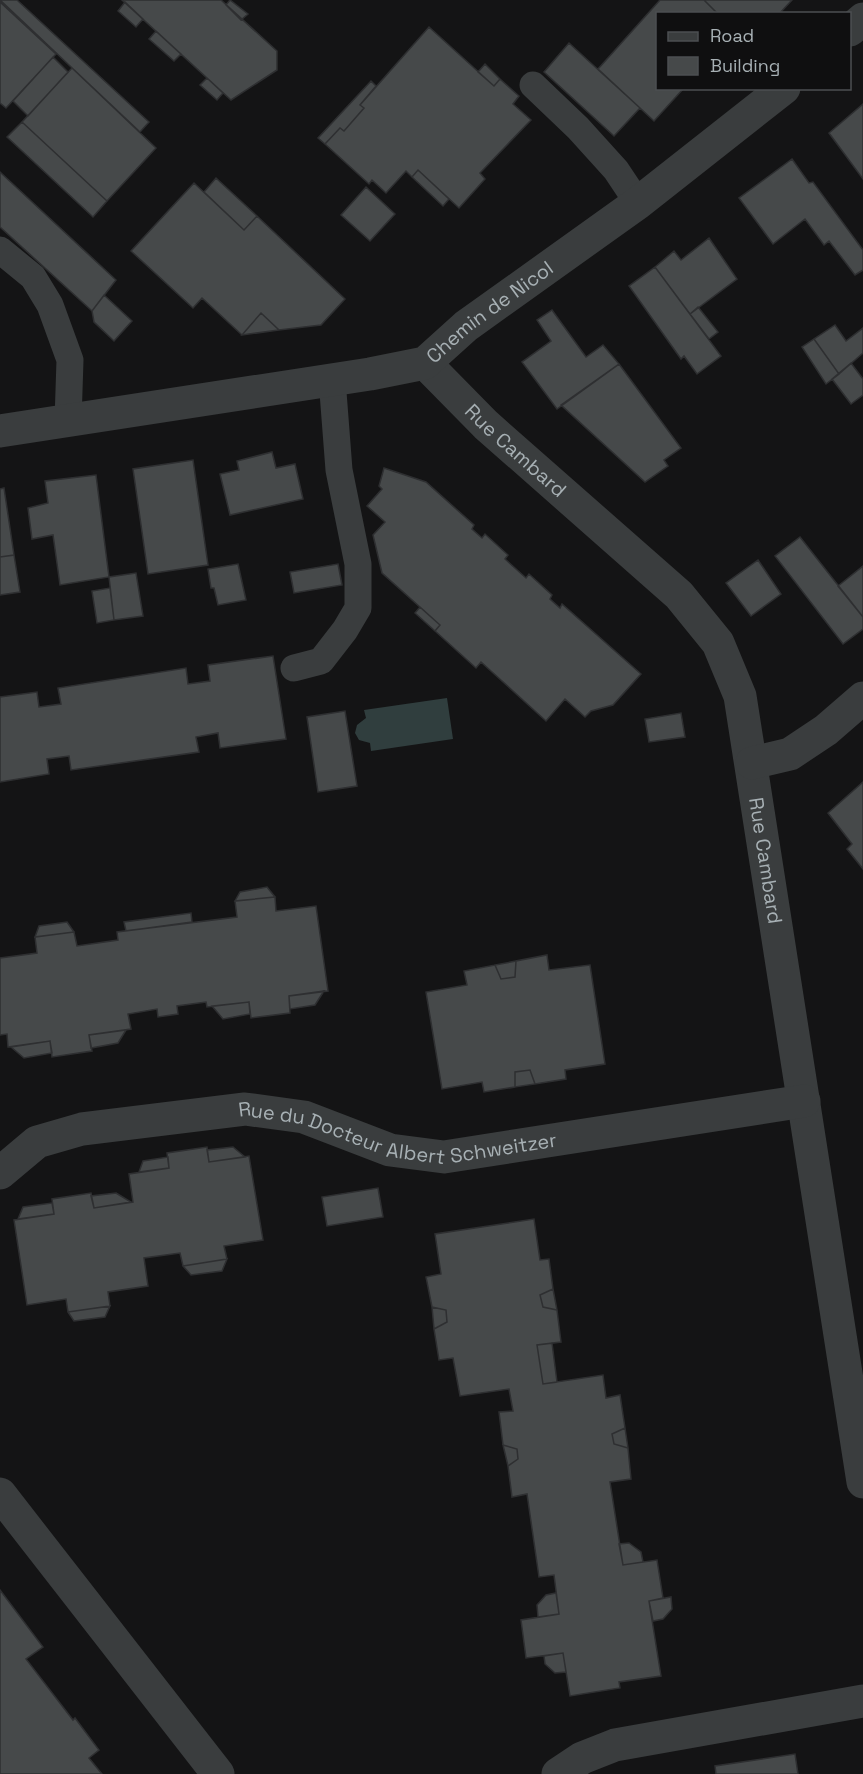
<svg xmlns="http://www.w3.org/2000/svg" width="863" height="1774" font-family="'Space Grotesk',sans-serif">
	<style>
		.water { fill: #303e3e }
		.building { fill: #46494a; stroke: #2e2f31; stroke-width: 1.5 }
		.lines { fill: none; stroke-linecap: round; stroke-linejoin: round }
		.service { stroke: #3a3d3e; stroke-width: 27 }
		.minor { stroke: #3a3d3e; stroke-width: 33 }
		.labels { text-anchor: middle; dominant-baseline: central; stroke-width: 4.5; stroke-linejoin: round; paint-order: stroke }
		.street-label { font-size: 20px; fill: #a7b0b4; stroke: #0f0f10 }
	</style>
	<rect width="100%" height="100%" fill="#141415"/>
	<path class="water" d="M447 698 453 739 371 751 370 743 359 740 355 733 357 725 366 718 364 710Z"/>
	<path class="building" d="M0 0H17L149 122 140 132Z
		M122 0H221L277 51V70L231 100Z
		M230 0 248 14 241 20 226 5Z
		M660 0H704L718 14H658V88H684L654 121 598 69Z
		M704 0H792L779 14H718Z
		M0 2 56 54 6 108 0 103Z
		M125 2 143 19 136 27 118 11Z
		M429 27 494 86 500 79 519 96 513 104 531 120 480 173 485 179 459 208 418 170 412 177 406 171 386 193 372 180 369 184 325 144 340 128 344 131 364 108 360 105Z
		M156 31 181 54 174 61 149 39Z
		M569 43 640 108 614 136 544 72Z
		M53 57 68 72 28 116 13 101Z
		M485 64 500 79 494 86 478 72Z
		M72 68 156 148 107 201 22 122Z
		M207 78 223 93 217 100 200 85Z
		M371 81 376 86 360 105 364 108 344 131 340 128 325 144 318 138Z
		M863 104V179L829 133Z
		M22 122 107 201 93 217 7 137Z
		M792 159 809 183 813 182 863 250V270L855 275 829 241 824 245 805 219 773 244 739 198Z
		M418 170 449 199 443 206 412 177Z
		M0 172 116 280 92 311 0 227Z
		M216 178 257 216 244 230 204 192Z
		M194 183 244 230 257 216 345 299 321 325 279 330 261 313 242 335 202 298 193 308 131 251Z
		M366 187 395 214 370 241 341 215Z
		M709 238 737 279 690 314 655 267 674 251 681 260Z
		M655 267 721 356 697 374 684 356 681 359 629 286Z
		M104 295 132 321 114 341 94 322 92 311Z
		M698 307 718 332 709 339 690 314Z
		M552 310 586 357 603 345 619 364 557 409 522 362 551 341 537 320Z
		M261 313 279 330 242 335Z
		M835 325 846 341 863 328V353L839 374 814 339Z
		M814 339 839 374 826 384 802 347Z
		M851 363 863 379V395L851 404 832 379Z
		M619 364 681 448 664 460 668 466 645 482 561 405Z
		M272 452 276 468 295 464 303 499 230 515 220 474 239 470 237 461Z
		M193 460 208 565 148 574 133 469Z
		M384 468 426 482 474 525 472 529 482 538 485 534 508 555 505 559 526 578 529 574 552 595 550 599 560 608 562 604 641 674 613 705 591 711 585 717 565 699 546 721 481 662 476 668 435 631 440 625 382 573 373 535 385 522 367 506 382 489 379 486Z
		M96 475 109 577 60 585 53 535 32 539 28 508 48 503 45 481Z
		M4 488 14 555 0 557V489Z
		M800 537 863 617V629L843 644 775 556Z
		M14 555 20 592 0 595V557Z
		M758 560 781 594 751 616 726 583Z
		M238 564 246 600 218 605 214 588H211L208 569Z
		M338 564 342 585 294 593 290 572Z
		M863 566V617L838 586Z
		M136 573 143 616 114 620 109 577Z
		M110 588 114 620 97 623 92 591Z
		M420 607 440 625 435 631 415 613Z
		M273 656 286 739 220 748 218 733 196 737 199 752 71 770 69 756 47 759 49 774 0 782V697L37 692 39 707 61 704 58 688 186 668 188 684 210 681 208 665Z
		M345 711 357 786 318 792 307 717Z
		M681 713 685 737 649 742 645 719Z
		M863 782V869L847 849 852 844 828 813Z
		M267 887 275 897 235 901 240 892Z
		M275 897 276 911 316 906 328 991 289 996 290 1013 251 1018 249 1002 207 1007 206 1002 177 1006 178 1014 158 1017 157 1009 128 1014 131 1029 89 1035 92 1051 52 1057 50 1041 8 1047 7 1034 0 1035V958L37 953 35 937 74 932 77 946 118 940 117 932 237 917 235 901Z
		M191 913 192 922 126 931 124 922Z
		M67 922 74 932 35 937 39 926Z
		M547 955 549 970 590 965 605 1064 565 1070 566 1079 535 1084 530 1070 515 1072V1087L484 1092 482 1082 442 1089 426 992 467 985 464 971 495 965 501 979 515 977 516 961Z
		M516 961 515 977 501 979 495 965Z
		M324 991 315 1005 290 1009 289 996Z
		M249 1002 250 1014 223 1019 212 1006Z
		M126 1030 118 1043 91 1048 89 1035Z
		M50 1041 52 1053 24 1058 11 1047Z
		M530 1070 535 1084 515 1087V1072Z
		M207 1147 209 1162 249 1156 263 1240 224 1246 227 1259 183 1266 180 1253 144 1258 148 1286 108 1292 110 1306 68 1312 66 1299 27 1305 14 1220 54 1214 52 1199 91 1193 94 1208 133 1202 129 1174 169 1168 167 1153Z
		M233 1147 245 1157 209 1162 207 1150Z
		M168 1157 169 1168 139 1172 143 1161Z
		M378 1188 383 1217 327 1226 322 1197Z
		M116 1193 131 1202 94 1208 91 1196Z
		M52 1203 54 1214 18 1219 23 1207Z
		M534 1219 540 1260 549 1259 553 1289 540 1295 543 1307 557 1310 561 1342 537 1345 543 1384 603 1375 606 1398 620 1395 625 1428 612 1434 614 1444 628 1448 631 1479 610 1482 623 1565 657 1560 663 1598 649 1601 661 1676 619 1682 620 1688 570 1696 563 1653 526 1658 521 1620 559 1614 554 1575 539 1577 527 1494 512 1497 508 1466 518 1459 517 1449 503 1445 499 1412 513 1411 509 1389 460 1396 453 1358 439 1360 434 1329 447 1322 446 1310 432 1307 426 1277 441 1274 435 1234Z
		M227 1259 222 1271 191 1275 183 1266Z
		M553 1289 557 1310 543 1307 540 1295Z
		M110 1306 105 1317 74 1321 68 1312Z
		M432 1307 446 1310 447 1322 434 1329Z
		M552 1343 557 1382 543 1384 537 1345Z
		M625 1428 628 1448 614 1444 612 1434Z
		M503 1445 517 1449 518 1459 508 1466Z
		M629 1543 641 1552 643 1562 623 1565 619 1544Z
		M0 1590 43 1647 26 1659 73 1720 75 1718 99 1750 89 1758 102 1774H0Z
		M556 1593 559 1614 538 1617 537 1605 546 1595Z
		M671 1597 672 1609 663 1619 653 1621 649 1601Z
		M563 1653 566 1672 555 1673 545 1664 544 1656Z
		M795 1754 798 1774H716L715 1766Z"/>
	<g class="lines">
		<path class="service" d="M533 85 578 128 616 170 638 203
			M0 250 33 277 50 305 70 360 68 421
			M294 668 321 661 345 630 358 608V564L339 470 332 379"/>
		<g class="minor">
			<path d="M850 30 863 19"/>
			<path id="s1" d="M425 363 486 425 679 595 718 643 740 696 863 1482"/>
			<path id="s2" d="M0 431 370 374 425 363 466 326 638 203 784 88"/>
			<path d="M752 763 790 754 826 730 863 698"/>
			<path id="s3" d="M0 1173 37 1142 82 1129 245 1109 304 1117 390 1150 444 1157 804 1101"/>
			<path d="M0 1494 218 1774"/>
			<path d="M558 1774 582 1758 615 1745 863 1701"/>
		</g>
	</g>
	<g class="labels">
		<g class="street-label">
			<text stroke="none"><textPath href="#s2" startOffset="513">Chemin de Nicol</textPath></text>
			<text stroke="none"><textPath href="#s1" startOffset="126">Rue Cambard</textPath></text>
			<text stroke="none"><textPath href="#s1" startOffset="630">Rue Cambard</textPath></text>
			<text stroke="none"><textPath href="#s3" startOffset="416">Rue du Docteur Albert Schweitzer</textPath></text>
		</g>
	</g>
	<rect x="656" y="12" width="195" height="78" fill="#0f0f10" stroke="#4c4f52" stroke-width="1.5"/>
	<rect x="668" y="32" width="30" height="9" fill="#3a3d3e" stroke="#4c4f52" stroke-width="1.5"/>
	<text x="710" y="42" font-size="18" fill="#a7b0b4">Road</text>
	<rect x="668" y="57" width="30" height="18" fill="#46494a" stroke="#4c4f52" stroke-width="1.5"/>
	<text x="710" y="72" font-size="18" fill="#a7b0b4">Building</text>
</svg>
